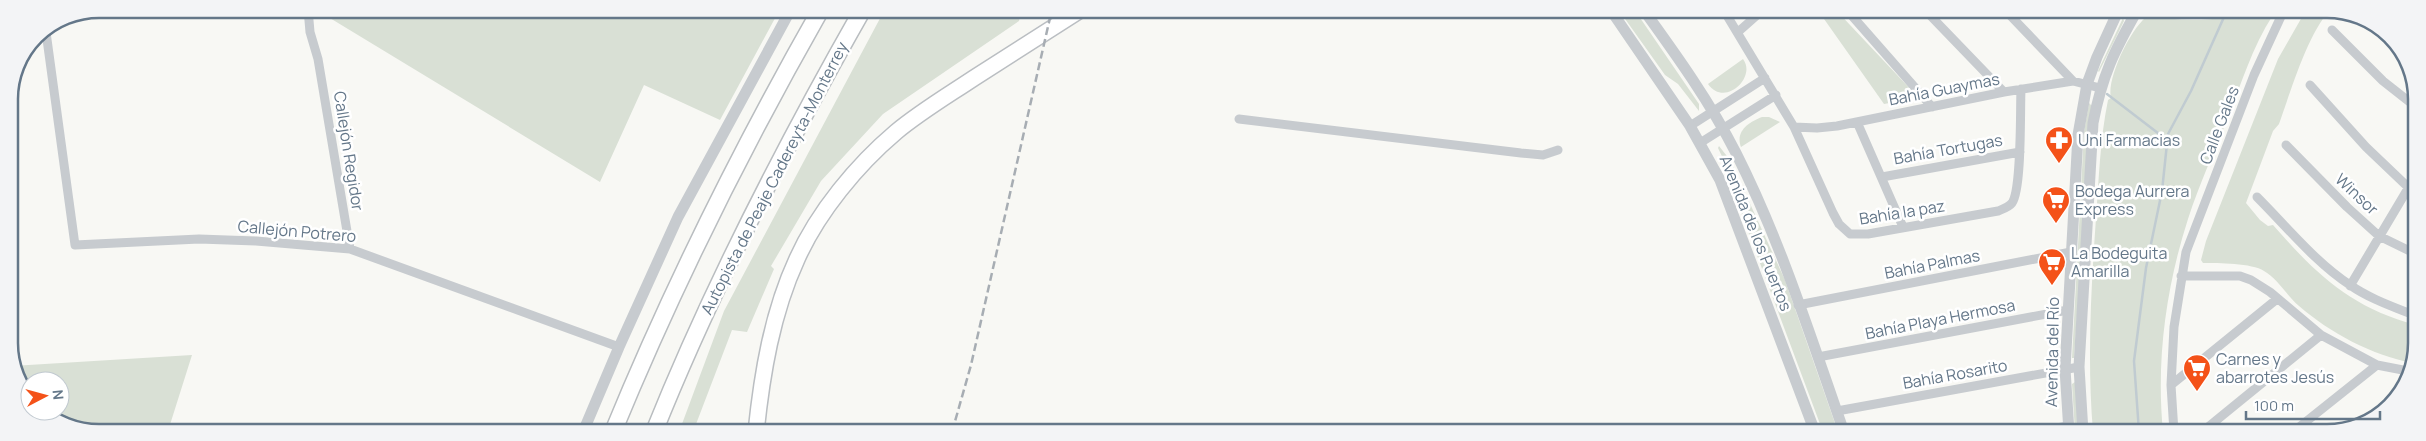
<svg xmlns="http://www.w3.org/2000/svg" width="2426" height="441" font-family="Manrope,sans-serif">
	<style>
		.green { fill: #d9e0d5 }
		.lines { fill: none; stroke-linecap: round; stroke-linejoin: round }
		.stream { stroke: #c0cbd1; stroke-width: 2.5 }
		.primary-casing { stroke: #babec2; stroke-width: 18 }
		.motorway-casing { stroke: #b9bdc0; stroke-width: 19 }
		.minor { stroke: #c7cbcf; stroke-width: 9 }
		.tertiary { stroke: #c7cbcf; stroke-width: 11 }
		.primary { stroke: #fff; stroke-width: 15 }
		.motorway { stroke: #fff; stroke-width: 16 }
		.rail { stroke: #a7adb3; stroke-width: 2.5; stroke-dasharray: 8 4; stroke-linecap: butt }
		.labels { text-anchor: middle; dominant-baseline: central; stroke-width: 5; stroke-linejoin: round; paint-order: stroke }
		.street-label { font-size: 16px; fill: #647789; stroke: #fff }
		.poi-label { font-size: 16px; fill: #647789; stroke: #fff; text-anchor: start }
		.rim { fill: none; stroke: #647789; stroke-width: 2.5 }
	</style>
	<rect width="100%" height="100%" fill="#f8f8f4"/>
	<path class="green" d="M315 9H780L720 120 644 85 600 182Z
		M885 9H1022L1019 21 883 114 821 181 771 266 774 269 747 332 732 330 693 432H679L724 311Z
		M1618 9H1634L1699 104V111L1678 84 1665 75Z
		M1817 9H1835L1915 94 1917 98 1884 104Z
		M2257 10H2269L2273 15C2252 47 2241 85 2227 120 2214 152 2199 185 2188 219 2166 287 2156 360 2163 432H2093C2087 360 2091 289 2096 218 2099 178 2100 139 2108 100L2111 98C2106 79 2132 25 2149 15 2184 23 2223 21 2257 10Z
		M2306 10H2330C2307 35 2291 91 2279 124L2273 131 2246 203 2260 220 2268 226 2273 225C2317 275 2350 307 2416 325V354L2412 363C2372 355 2330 333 2299 306 2287 296 2278 279 2264 271 2252 263 2218 263 2203 263L2201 260 2206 241 2278 59Z
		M2123 18 2124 21 2099 72 2098 71Z
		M1743 59C1757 77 1725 108 1708 84Z
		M2089 103 2092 106 2074 358H2072L2084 132Z
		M1762 117H1769L1780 122 1741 147C1735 131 1749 122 1762 117Z
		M1719 146 1730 160 1785 280 1838 432H1823L1742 215 1729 171 1718 148Z
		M192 355 168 431H87L42 411H60V381H30V395L12 366Z
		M2075 382 2079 432H2075L2072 384Z"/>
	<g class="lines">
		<path class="stream" d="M2107 94 2167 140
			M2139 432 2134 361 2146 268 2162 191 2168 134 2191 91 2224 17"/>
		<g class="primary-casing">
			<path id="primary" d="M756 432C762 374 772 313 797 259 818 212 857 165 896 132 920 112 947 96 974 78 1010 55 1046 32 1082 9"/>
		</g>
		<g class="motorway-casing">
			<path id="motorway" d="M613 432C673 286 743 146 821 9
				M654 432C713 285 785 146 863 9"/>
		</g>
		<path class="minor" d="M308 9 310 32 318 59 350 249
			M1723 9 1794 127 1833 213 1839 224 1850 234H1868L1998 211C2003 209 2009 207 2012 203 2022 189 2020 111 2021 89
			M1846 9 1932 107
			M1924 9 2004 92
			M2004 9 2073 81
			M2332 30 2383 81 2416 107
			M46 32 75 245 199 239 256 241 350 249 619 347
			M1738 32 1764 9
			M2310 85 2366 147 2409 188 2416 191
			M1239 119 1521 153 1543 155 1558 150
			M1857 122 1903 227
			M1690 126 1765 78
			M1794 127 1817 128 1837 126 2004 92 2073 81 2100 88
			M1700 143 1776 95
			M2286 145 2347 207 2379 236 2416 254
			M1882 177 2020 152
			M2257 197C2287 227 2315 262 2350 285 2370 299 2394 307 2416 316
			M2181 276H2240L2251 280 2270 292 2321 335 2377 365 2408 371
			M2350 286 2416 175
			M1798 305 2071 252
			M1818 357 2068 310
			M2171 385 2277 299
			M1837 411 2079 367
			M2035 432 2068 426
			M2174 432 2171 385 2174 327 2186 252 2254 75 2284 10
			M2202 432 2321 335
			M2293 432 2377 365"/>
		<path class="tertiary" d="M1610 9 1690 126 1720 180 1815 432
			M1643 9C1677 56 1710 102 1736 153 1781 242 1811 338 1844 432
			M2159 9 2202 13 2223 10
			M583 432 619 347 678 217 791 9
			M2069 432 2065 369 2078 135 2087 84 2097 57 2119 9
			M2083 432 2079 367 2093 123C2102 76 2114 51 2138 9"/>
		<use href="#primary" class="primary"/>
		<use href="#motorway" class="motorway"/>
		<path class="rail" d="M952 432 971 365 1052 9"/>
	</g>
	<defs>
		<g id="pharmacy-pin" transform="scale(1.4375)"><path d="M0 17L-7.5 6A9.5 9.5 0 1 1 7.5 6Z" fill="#f45219" stroke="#fff"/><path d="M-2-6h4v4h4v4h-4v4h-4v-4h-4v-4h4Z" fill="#fff"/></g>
		<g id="supermarket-pin" transform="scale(1.4375)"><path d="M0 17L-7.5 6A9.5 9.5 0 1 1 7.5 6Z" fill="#f45219" stroke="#fff"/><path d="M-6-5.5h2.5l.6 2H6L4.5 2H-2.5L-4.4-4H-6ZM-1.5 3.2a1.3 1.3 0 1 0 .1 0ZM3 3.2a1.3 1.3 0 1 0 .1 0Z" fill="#fff"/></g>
	</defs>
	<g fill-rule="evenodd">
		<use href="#pharmacy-pin" x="2059" y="140"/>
		<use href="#supermarket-pin" x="2056" y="200"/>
		<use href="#supermarket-pin" x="2052" y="262"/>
		<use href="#supermarket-pin" x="2197" y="368"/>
	</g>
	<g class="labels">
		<g class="street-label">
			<text transform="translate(1944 89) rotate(-11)">Bahía Guaymas</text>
			<text transform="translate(2219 125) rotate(-69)">Calle Gales</text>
			<text transform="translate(1948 149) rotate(-10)">Bahía Tortugas</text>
			<text transform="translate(349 151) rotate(81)">Callejón Regidor</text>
			<text transform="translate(774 178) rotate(-63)">Autopista de Peaje Cadereyta-Monterrey</text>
			<text transform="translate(2357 194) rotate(43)">Winsor</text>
			<text transform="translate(1902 212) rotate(-9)">Bahía la paz</text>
			<text transform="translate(297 231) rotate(5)">Callejón Potrero</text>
			<text transform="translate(1756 233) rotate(68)">Avenida de los Puertos</text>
			<text transform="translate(1932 264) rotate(-11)">Bahía Palmas</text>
			<text transform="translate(1940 319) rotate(-11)">Bahía Playa Hermosa</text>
			<text transform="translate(2052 352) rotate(-89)">Avenida del Río</text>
			<text transform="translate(1955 374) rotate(-10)">Bahía Rosarito</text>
		</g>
		<g class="poi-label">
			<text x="2078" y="140">Uni Farmacias</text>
			<text x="2075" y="191">Bodega Aurrera<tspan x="2075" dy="18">Express</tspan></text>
			<text x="2071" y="253">La Bodeguita<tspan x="2071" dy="18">Amarilla</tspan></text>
			<text x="2216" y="359">Carnes y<tspan x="2216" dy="18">abarrotes Jesús</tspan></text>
		</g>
	</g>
	<path d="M0 0H2426V441H0ZM99 18H2327A81 81 0 0 1 2408 99V343A81 81 0 0 1 2327 424H99A81 81 0 0 1 18 343V99A81 81 0 0 1 99 18Z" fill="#f3f4f6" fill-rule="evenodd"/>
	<path class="rim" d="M99 18H2327A81 81 0 0 1 2408 99V343A81 81 0 0 1 2327 424H99A81 81 0 0 1 18 343V99A81 81 0 0 1 99 18Z"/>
	<g transform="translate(45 396) rotate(84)"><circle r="24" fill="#ffffff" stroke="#c1c9d0"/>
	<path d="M0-4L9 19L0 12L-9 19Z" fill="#f45219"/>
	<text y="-8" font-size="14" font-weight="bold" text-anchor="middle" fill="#647789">N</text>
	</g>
	<path d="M2246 411v8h134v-8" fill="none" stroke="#647789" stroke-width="2.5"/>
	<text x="2254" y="411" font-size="15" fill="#647789" stroke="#ffffff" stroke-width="4" paint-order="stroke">100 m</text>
</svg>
